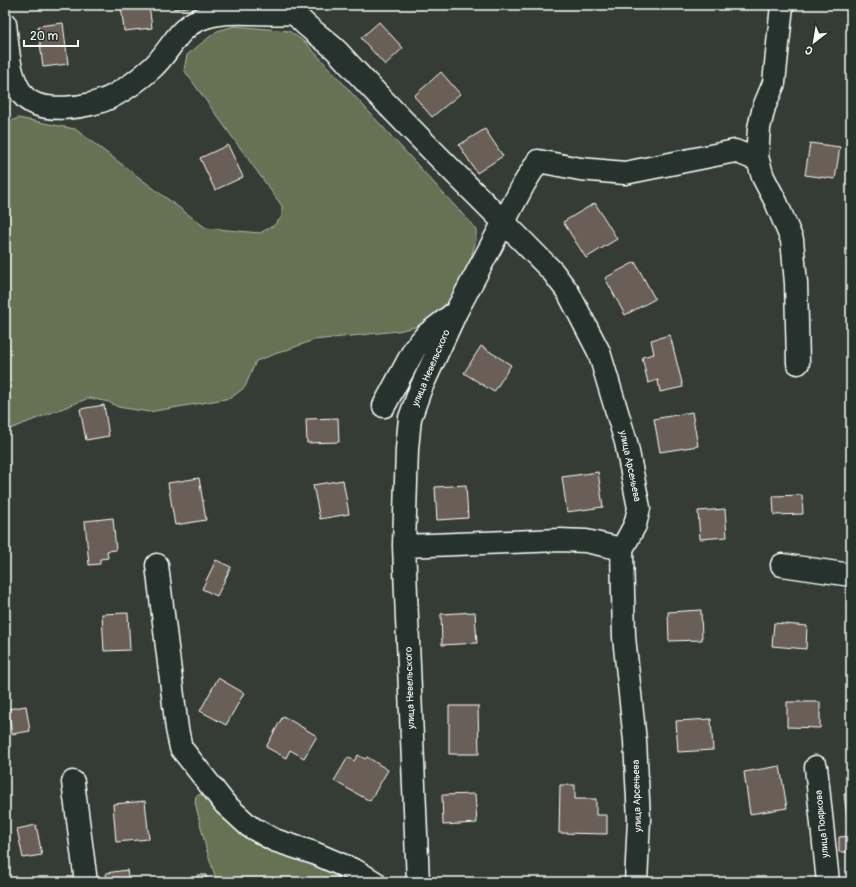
<svg xmlns="http://www.w3.org/2000/svg" width="856" height="887" font-family="Pangolin,sans-serif">
	<style>
		.green { fill: #657252; stroke: #b2b8a8 }
		.building { fill: #6b5f56; stroke: #fff }
		.lines { fill: none; stroke-linecap: round; stroke-linejoin: round }
		.minor-casing { stroke: #fff; stroke-width: 25 }
		.minor { stroke: #26332d; stroke-width: 22 }
		.labels { text-anchor: middle; dominant-baseline: central; stroke-width: 3; stroke-linejoin: round; paint-order: stroke }
		.street-label { font-size: 10px; fill: #fff; stroke: #26332d }
	</style>
	<rect width="100%" height="100%" fill="#343c35"/>
	<filter id="ink" filterUnits="userSpaceOnUse"><feTurbulence type="fractalNoise" baseFrequency=".025" numOctaves="2"/><feDisplacementMap in="SourceGraphic" scale="8" xChannelSelector="R" yChannelSelector="G"/><feConvolveMatrix kernelMatrix="1 2 1 2 8 2 1 2 1" color-interpolation-filters="sRGB"/></filter>
	<g filter="url(#ink)">
		<path class="green" d="M235 26 289 31 306 43 476 229V240L468 269 451 299 423 325 398 331 314 340 256 361 245 387 231 398 149 412 118 407 109 402 89 398 5 431V124L18 118 75 129 206 228 260 233 273 226 282 217V206L184 70 187 55 217 31Z
			M202 794 206 796 291 856 334 872 341 877 339 882H217L206 848 195 802 196 796Z"/>
		<path class="building" d="M121 5H149L152 28 124 31Z
			M174 5H203L174 9Z
			M379 22 403 48 385 65 361 38Z
			M63 23 68 64 43 67 38 26Z
			M441 72 460 94 432 117 414 96Z
			M485 129 503 156 477 173 459 145Z
			M810 143 840 147 835 179 805 175Z
			M228 145 243 177 215 190 200 158Z
			M595 203 617 239 586 258 563 222Z
			M635 262 655 299 625 315 605 278Z
			M670 335 683 387 660 392 658 380 648 383 642 357 654 354 651 340Z
			M481 346 511 365 494 392 464 373Z
			M104 405 109 436 86 440 80 409Z
			M692 412 698 446 660 452 654 419Z
			M338 418 339 442 307 443 306 419Z
			M598 472 603 507 567 512 562 477Z
			M199 478 206 520 175 525 168 483Z
			M343 480 349 514 320 519 313 485Z
			M466 485 468 518 437 520 435 487Z
			M802 495 803 514 774 515 773 496Z
			M725 509 727 537 700 539 698 511Z
			M113 518 116 550 107 551 108 558 100 559V564L89 565 85 521Z
			M216 560 231 567 217 596 202 589Z
			M701 610 702 640 669 641 668 612Z
			M475 612 477 643 442 645 441 614Z
			M128 613 130 650 104 651 102 614Z
			M774 623 807 626 806 649 772 646Z
			M218 678 244 693 226 725 200 711Z
			M787 702H820V728L787 727Z
			M26 706 30 731 12 734 8 709Z
			M449 706H478L479 754H449Z
			M283 716 317 736 304 758 290 750 286 758 266 747Z
			M711 719 713 750 678 752 676 721Z
			M358 755 365 759 367 757 388 770 370 801 334 781 348 757 354 761Z
			M780 766 787 808 750 814 744 772Z
			M560 785H575V799H596V815H607V834L559 833Z
			M475 794 477 823 443 825 442 795Z
			M844 794H851V825H848Z
			M145 801 149 839 116 842 113 804Z
			M36 825 42 855 23 858 17 829Z
			M851 836V852H839V837Z
			M851 868V882L849 869Z
			M127 870 129 882H107L106 873Z
			M197 875H206L207 882H198Z"/>
		<g class="lines">
			<g class="minor-casing">
				<path id="minor" d="M290 5C299 24 322 36 337 51 406 127 481 198 553 272L568 292 599 352 626 442 639 508 635 525 622 549 624 637 635 741 639 819 636 882
					M5 24C8 47 8 74 22 94 38 116 91 108 113 96 126 89 141 78 152 68 169 53 177 29 198 20 227 7 263 16 294 13
					M757 157 759 128 764 107 774 83 782 5
					M384 406 415 348 426 335 452 315
					M404 546 559 540 586 541 622 549
					M157 565 177 729 181 748 225 804 249 826 274 840 314 853 356 871 374 882
					M782 565 851 575
					M816 767 828 882
					M73 782 86 882
					M418 882 404 546 407 449 410 418 420 390 456 312 524 184 538 161 580 169 625 173 735 151 750 157H757L763 177 776 202 792 240 796 283 798 363"/>
			</g>
			<use href="#minor" class="minor"/>
		</g>
	</g>
	<g class="labels">
		<g class="street-label">
			<text transform="translate(431 368) rotate(-67)">улица Невельского</text>
			<text transform="translate(630 466) rotate(78)">улица Арсеньева</text>
			<text transform="translate(410 688) rotate(-92)">улица Невельского</text>
			<text transform="translate(637 796) rotate(-92)">улица Арсеньева</text>
			<text transform="translate(822 824) rotate(-96)">улица Пояркова</text>
		</g>
	</g>
	<rect width="856" height="887" fill="none" stroke="#26332d" stroke-width="20"/>
	<rect x="10" y="10" width="836" height="867" fill="none" stroke="#fff" stroke-width="1.5" filter="url(#ink)"/>
	<g transform="translate(814 42) rotate(211)" stroke="#26332d" stroke-width="3" paint-order="stroke">
	<path d="M0-3L7 15L0 10L-7 15Z" fill="#ffffff"/>
	<text y="-6" font-size="11" font-weight="bold" text-anchor="middle" fill="#ffffff">С</text>
	</g>
	<path d="M24 40v6h54v-6" fill="none" stroke="#ffffff" stroke-width="2"/>
	<text x="30" y="40" font-size="12" fill="#ffffff" stroke="#26332d" stroke-width="3" paint-order="stroke">20 m</text>
</svg>
